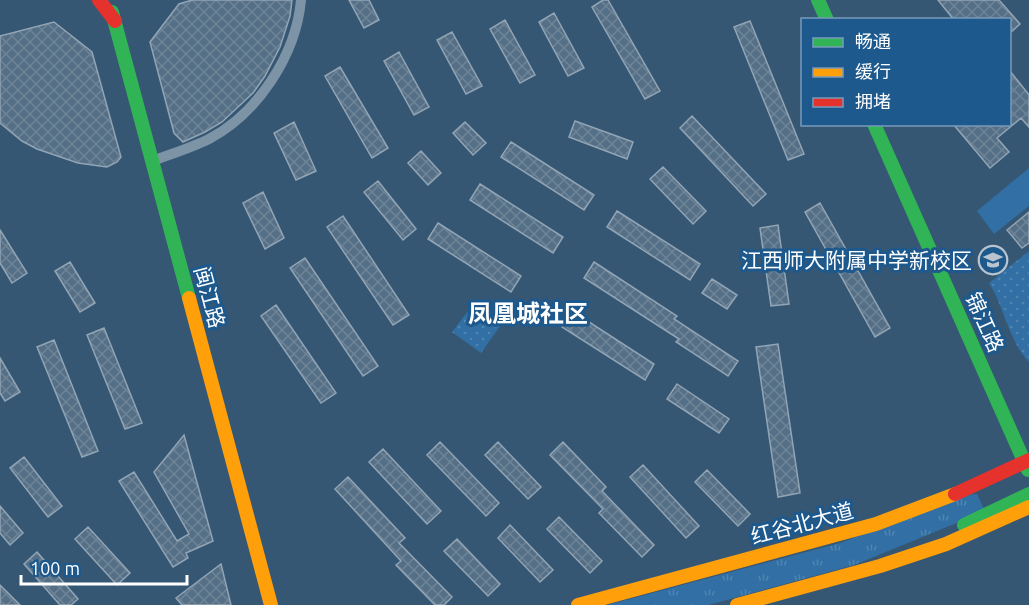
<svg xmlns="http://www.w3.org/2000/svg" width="1029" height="605" font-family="Ubuntu,'Noto Sans SC',sans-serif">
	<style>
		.grass { fill: url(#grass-tufts) }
		.park { fill: url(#park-dots) }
		.garden { fill: #316fa4 }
		.building { fill: url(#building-cross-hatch); stroke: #92a5b5; stroke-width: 1.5 }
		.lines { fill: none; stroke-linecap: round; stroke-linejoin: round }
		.street { stroke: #7d94a7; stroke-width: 10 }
		.fast { stroke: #30b455; stroke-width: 14 }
		.slow { stroke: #ff9f0a; stroke-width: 14 }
		.jam { stroke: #e5322d; stroke-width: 14 }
		.labels { text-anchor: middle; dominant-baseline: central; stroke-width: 6; stroke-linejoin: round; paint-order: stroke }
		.poi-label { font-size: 21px; fill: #fff; stroke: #1d598d; text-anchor: end }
		.street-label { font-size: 21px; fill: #fff; stroke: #1d598d }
		.quarter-label { font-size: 24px; font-weight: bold; fill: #fff; stroke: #1d598d }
	</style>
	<defs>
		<pattern id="grass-tufts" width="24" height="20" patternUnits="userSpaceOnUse" patternTransform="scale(1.5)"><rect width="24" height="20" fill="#316fa4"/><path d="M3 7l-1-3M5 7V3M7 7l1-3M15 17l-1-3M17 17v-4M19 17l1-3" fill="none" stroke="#5085b2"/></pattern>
		<pattern id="park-dots" width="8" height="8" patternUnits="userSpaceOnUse" patternTransform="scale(1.5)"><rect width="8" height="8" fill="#316fa4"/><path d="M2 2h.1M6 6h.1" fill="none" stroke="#5085b2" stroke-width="1.8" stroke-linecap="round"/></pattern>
		<pattern id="building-cross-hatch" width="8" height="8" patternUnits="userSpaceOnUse" patternTransform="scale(1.5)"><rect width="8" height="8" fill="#546f86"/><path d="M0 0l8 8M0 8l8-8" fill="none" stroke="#6e8598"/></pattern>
	</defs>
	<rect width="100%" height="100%" fill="#365774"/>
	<path class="grass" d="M977 494 984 509 981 513 854 565 708 605H607L840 543 966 495Z"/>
	<path class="park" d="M1029 251V362C1008 340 1005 308 989 283Z
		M472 306 500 326 481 353 452 332Z"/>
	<path class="garden" d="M1029 168V206L994 234 977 211Z"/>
	<path class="building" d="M192 0H292L290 16 280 47 265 76 253 93 222 122 205 132 183 142 174 133 150 42 179 4Z
		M349 0H369L379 20 364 28Z
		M603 0H608L660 91 645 99 592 7Z
		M938 0H999L1020 24 1010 33V20H954Z
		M554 13 584 68 568 76 539 22Z
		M505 20 535 75 520 83 490 29Z
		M750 21 804 154 788 160 734 27Z
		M54 22 92 52 121 157 117 162 107 167 78 163 37 149 22 141 0 123V36Z
		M452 32 482 86 466 94 437 40Z
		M399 52 429 107 414 115 384 61Z
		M340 67 388 148 372 158 325 76Z
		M1010 71 1029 95V127L1021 118 997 138 1009 152 990 168 953 124H1010Z
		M692 116 766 194 753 206 680 128Z
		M575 121 633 142 627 159 569 137Z
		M294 122 316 171 296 180 274 133Z
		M465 122 486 143 473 155 453 133Z
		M511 142 594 195 584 210 501 157Z
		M421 151 441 173 428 185 408 163Z
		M663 167 706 211 693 224 650 179Z
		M378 181 416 229 403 240 364 192Z
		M480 184 563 237 553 253 470 200Z
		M263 192 284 238 265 249 243 203Z
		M820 203 890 328 875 337 805 212Z
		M617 211 700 264 690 280 607 227Z
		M1029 212V243L1022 248 1007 230Z
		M343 216 409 315 393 325 327 227Z
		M438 223 521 276 511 292 428 239Z
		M778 225 789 304 771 306 760 228Z
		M0 230 27 273 12 283 0 263Z
		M305 258 378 366 363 376 290 268Z
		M70 262 95 303 80 312 55 271Z
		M594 262 677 316 674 319 738 361 728 376 676 342 679 339 584 278Z
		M712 279 737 295 727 309 702 293Z
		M276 305 336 393 321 403 261 316Z
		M572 311 654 364 645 380 562 327Z
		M104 328 142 423 125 429 87 335Z
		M54 340 98 451 82 457 37 347Z
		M778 344 800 493 778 497 756 347Z
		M0 358 20 392 5 401 0 393Z
		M677 384 729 419 719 433 667 399Z
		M184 435 213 541 186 553 188 558 173 567 119 481 134 472 177 541 189 534 154 472Z
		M440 442 499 503 486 516 427 455Z
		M498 442 541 487 528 499 485 455Z
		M563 442 606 487 602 491 654 545 642 557 599 513 603 509 550 455Z
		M383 449 441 511 427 524 369 462Z
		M24 457 62 506 48 517 10 468Z
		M643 465 699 526 686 538 630 477Z
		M707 470 750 514 738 526 695 482Z
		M348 477 405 538 399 543 452 597 444 605H435L396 565 401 561 335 489Z
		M0 506 23 533 10 545 0 533Z
		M559 517 602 561 590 573 547 529Z
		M510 525 553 570 540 582 498 538Z
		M88 527 130 573 117 585 75 539Z
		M457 539 500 584 488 596 444 551Z
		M37 552 78 599 71 605H60L24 564Z
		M221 564 231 605H182L176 598Z
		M0 585 20 605H0Z"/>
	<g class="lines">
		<path class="street" d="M152 161C171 154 191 148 209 139 258 113 296 55 301 0"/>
		<path class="fast" d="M818 0 827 20
			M112 12 189 298
			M874 124 1028 470
			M964 525 1029 494"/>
		<path class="slow" d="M189 298 271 605
			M578 605 876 524 955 494
			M737 605 880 566 946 544 1029 507"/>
		<path class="jam" d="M99 0 115 21
			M955 494 1029 460"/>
	</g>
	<defs>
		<g id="school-ring" transform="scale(1.5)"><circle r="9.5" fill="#1d598d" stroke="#b9c4ce" stroke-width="1.5"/><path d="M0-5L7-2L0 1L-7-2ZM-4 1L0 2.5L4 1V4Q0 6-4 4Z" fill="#b9c4ce"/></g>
	</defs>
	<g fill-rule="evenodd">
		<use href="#school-ring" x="993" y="260"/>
	</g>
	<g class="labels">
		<g class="poi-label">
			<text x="972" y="260">江西师大附属中学新校区</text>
		</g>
		<g class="street-label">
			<text transform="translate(210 297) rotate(75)">闽江路</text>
			<text transform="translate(985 322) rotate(66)">锦江路</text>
			<text transform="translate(802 523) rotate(-15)">红谷北大道</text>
		</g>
		<g class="quarter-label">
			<text x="528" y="313">凤凰城社区</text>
		</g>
	</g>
	<rect x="801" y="18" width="210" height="108" fill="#1d598d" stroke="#779bbb" stroke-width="1.5"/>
	<rect x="813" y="38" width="30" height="9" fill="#30b455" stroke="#779bbb" stroke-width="1.5"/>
	<text x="855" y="48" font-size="18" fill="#ffffff">畅通</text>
	<rect x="813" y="68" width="30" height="9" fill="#ff9f0a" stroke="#779bbb" stroke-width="1.5"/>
	<text x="855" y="78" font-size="18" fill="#ffffff">缓行</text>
	<rect x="813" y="98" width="30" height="9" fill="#e5322d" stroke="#779bbb" stroke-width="1.5"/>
	<text x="855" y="108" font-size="18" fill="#ffffff">拥堵</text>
	<path d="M21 575v9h166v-9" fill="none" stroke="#ffffff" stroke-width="3"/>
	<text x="30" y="575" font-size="18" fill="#ffffff" stroke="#1d598d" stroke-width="4.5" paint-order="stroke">100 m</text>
</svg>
